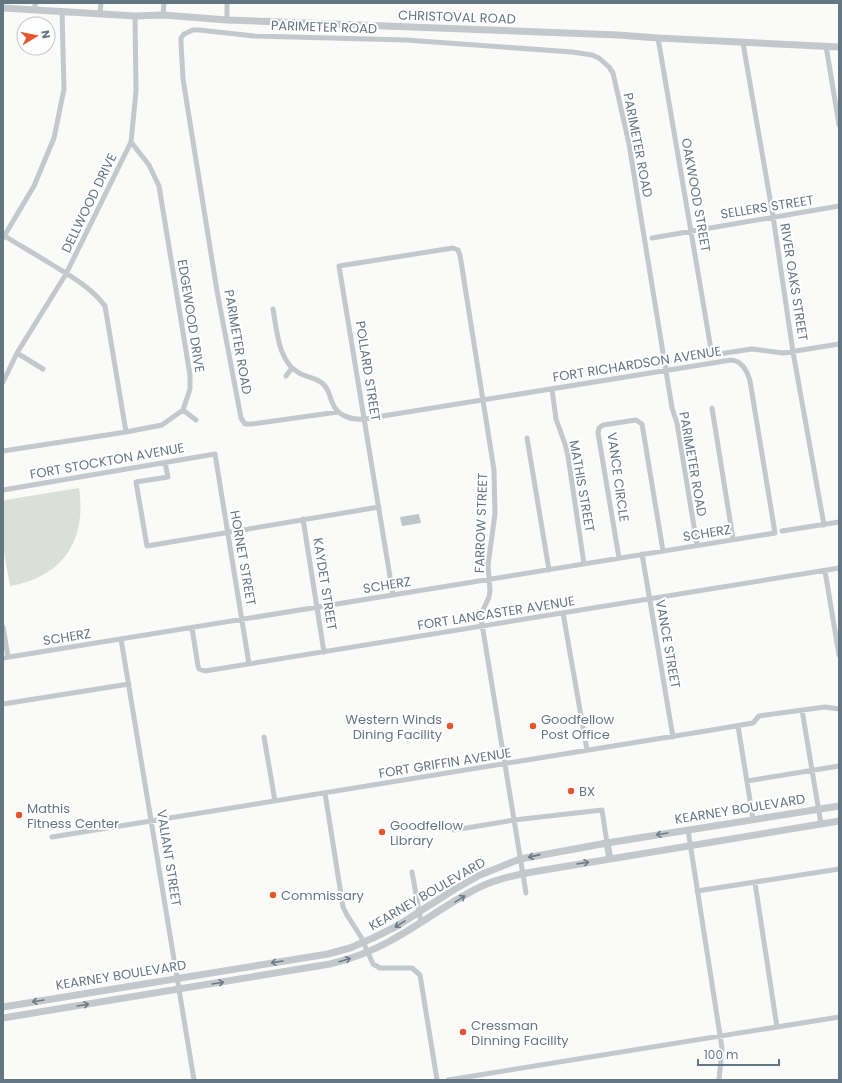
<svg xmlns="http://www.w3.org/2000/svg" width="842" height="1083" font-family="Poppins,sans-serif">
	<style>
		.green { fill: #dadfd7 }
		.water { fill: #bbc7cb }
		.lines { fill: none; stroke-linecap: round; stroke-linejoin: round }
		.minor { stroke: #c3c8cc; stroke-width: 5 }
		.tertiary { stroke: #c3c8cc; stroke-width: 7 }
		.oneway { stroke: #6a7a87 }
		.poi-dot { fill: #e4572e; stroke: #fff; stroke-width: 1.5 }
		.labels { text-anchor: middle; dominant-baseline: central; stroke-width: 4; stroke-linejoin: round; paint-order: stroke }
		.street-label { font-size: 13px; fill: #657683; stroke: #fff }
		.poi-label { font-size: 13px; fill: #657683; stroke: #fff; text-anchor: start }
	</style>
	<rect width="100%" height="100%" fill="#fafaf8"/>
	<path class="green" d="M79 488C87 540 63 577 10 586L3 546V503L5 500Z"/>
	<path class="water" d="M419 514 421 523 402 526 400 517Z"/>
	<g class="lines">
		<path class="minor" d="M35 10V3
			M100 13 101 3
			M163 15 164 3
			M227 20V3
			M658 38 712 355 752 349 783 353 839 344
			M743 43 773 216 793 352 824 525
			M826 46 839 125
			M3 235C19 245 35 254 51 264 70 276 91 287 105 306L126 432
			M3 238 34 186 54 138 64 89 62 11
			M652 238 839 206
			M17 353 43 369
			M286 376 292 368
			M3 382 17 353 66 274 131 142 136 91 135 16
			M552 389 556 419 565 444 568 456 584 564
			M712 408 733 539
			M183 410 196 420
			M338 412 252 424H245L241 418 217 291 183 79 181 43V38L184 34 193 30H199L254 36 406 40 572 52 592 55 599 58 609 67 613 73 629 144 672 408 677 423 697 545
			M527 438 549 570
			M3 451 126 432 162 425 183 410 190 389V375L159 186 149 165 131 142
			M165 463 168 477 136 482 147 546 379 507
			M3 490 215 454 249 664
			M303 519 324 652
			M782 531 839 522
			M642 554 673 737
			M619 558 598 433 599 428 603 425 636 420 642 424 663 551
			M825 571 839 655
			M393 595 339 266 453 248 458 250 460 255 494 470 495 514 488 565 490 590 489 597 483 610 481 618 526 893
			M563 613 587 750
			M3 627 8 657
			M192 628 198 666 199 669 205 671 839 568
			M121 639 194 1080
			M3 658 775 533 750 381C747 370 742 361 731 360L364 419C351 420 337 416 332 402 330 397 329 391 325 386 319 378 309 378 301 374 278 363 277 331 273 309
			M3 704 129 684
			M802 710 821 824
			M738 726 753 819
			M264 737 275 801
			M747 781 839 766
			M325 793 343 907 347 915 361 937 373 964 380 968H412L420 975 437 1080
			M454 830 514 820 602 810 607 843
			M688 830 722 1048 719 1080
			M52 837 712 730 753 723 759 716 825 707 839 709
			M412 872 421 922
			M755 883 777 1027
			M697 891 839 869
			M448 1080 839 1017"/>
		<path class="tertiary" d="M3 8 135 16 163 15 227 20 618 35 658 38 839 47
			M607 843 610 859
			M3 1007 328 954 350 948 373 938 397 926 455 889 480 875 520 859 607 843 839 806
			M3 1018 330 964C351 959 372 951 390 941 422 924 450 901 482 886 500 878 519 874 538 871L839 821"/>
	</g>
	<defs><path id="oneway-shaft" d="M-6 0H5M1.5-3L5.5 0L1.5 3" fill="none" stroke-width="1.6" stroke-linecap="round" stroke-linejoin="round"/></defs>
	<g class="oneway">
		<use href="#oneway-shaft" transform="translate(662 834) rotate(171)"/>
		<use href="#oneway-shaft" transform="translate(534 856) rotate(167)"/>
		<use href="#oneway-shaft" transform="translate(583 863) rotate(-9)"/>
		<use href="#oneway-shaft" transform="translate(460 899) rotate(-32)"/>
		<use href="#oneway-shaft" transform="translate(400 924) rotate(149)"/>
		<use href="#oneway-shaft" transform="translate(345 960) rotate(-17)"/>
		<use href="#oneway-shaft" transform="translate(277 962) rotate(171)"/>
		<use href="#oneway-shaft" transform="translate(218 983) rotate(-9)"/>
		<use href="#oneway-shaft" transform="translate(38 1001) rotate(171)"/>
		<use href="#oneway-shaft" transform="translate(83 1005) rotate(-9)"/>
	</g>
	<g class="poi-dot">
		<circle cx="450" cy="726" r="4"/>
		<circle cx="533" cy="726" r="4"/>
		<circle cx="571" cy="791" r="4"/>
		<circle cx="19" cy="815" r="4"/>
		<circle cx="382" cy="832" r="4"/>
		<circle cx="273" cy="895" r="4"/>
		<circle cx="463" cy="1032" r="4"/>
	</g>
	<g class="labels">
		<g class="street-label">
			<text transform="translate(457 17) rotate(2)">CHRISTOVAL ROAD</text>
			<text transform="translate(324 27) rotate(2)">PARIMETER ROAD</text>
			<text transform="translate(638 145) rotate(79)">PARIMETER ROAD</text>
			<text transform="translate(696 195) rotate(80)">OAKWOOD STREET</text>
			<text transform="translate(89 203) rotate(-64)">DELLWOOD DRIVE</text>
			<text transform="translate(767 207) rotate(-9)">SELLERS STREET</text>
			<text transform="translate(794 282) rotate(81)">RIVER OAKS STREET</text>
			<text transform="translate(191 316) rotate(81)">EDGEWOOD DRIVE</text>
			<text transform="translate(238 342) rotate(80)">PARIMETER ROAD</text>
			<text transform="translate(637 364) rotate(-9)">FORT RICHARDSON AVENUE</text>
			<text transform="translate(368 371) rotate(81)">POLLARD STREET</text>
			<text transform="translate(107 461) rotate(-10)">FORT STOCKTON AVENUE</text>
			<text transform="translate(693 464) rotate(80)">PARIMETER ROAD</text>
			<text transform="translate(618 477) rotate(82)">VANCE CIRCLE</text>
			<text transform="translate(582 486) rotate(80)">MATHIS STREET</text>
			<text transform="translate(481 523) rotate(-88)">FARROW STREET</text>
			<text transform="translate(707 533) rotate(-9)">SCHERZ</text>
			<text transform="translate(243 558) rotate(80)">HORNET STREET</text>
			<text transform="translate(325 584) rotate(81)">KAYDET STREET</text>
			<text transform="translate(387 585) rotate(-9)">SCHERZ</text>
			<text transform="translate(496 613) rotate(-9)">FORT LANCASTER AVENUE</text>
			<text transform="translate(67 637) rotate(-9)">SCHERZ</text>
			<text transform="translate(668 644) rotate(80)">VANCE STREET</text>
			<text transform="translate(445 763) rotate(-9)">FORT GRIFFIN AVENUE</text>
			<text transform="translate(740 809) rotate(-9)">KEARNEY BOULEVARD</text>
			<text transform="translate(169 858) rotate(81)">VALIANT STREET</text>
			<text transform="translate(427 894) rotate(-30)">KEARNEY BOULEVARD</text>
			<text transform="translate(121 975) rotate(-9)">KEARNEY BOULEVARD</text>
		</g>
		<g class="poi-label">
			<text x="442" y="719" text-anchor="end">Western Winds<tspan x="442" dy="15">Dining Facility</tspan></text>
			<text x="541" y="719">Goodfellow<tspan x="541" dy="15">Post Office</tspan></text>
			<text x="579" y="791">BX</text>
			<text x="27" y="808">Mathis<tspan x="27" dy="15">Fitness Center</tspan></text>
			<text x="390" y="825">Goodfellow<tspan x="390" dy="15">Library</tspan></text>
			<text x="281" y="895">Commissary</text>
			<text x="471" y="1025">Cressman<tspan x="471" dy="15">Dinning Facility</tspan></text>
		</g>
	</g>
	<rect width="842" height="1083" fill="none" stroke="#657683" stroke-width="8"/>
	<g transform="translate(36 36) rotate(80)"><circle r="19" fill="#ffffff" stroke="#c1c8cd"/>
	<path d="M0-3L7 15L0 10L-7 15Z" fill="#e4572e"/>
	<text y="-6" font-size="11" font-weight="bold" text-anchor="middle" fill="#657683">N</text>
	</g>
	<path d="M698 1059v6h81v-6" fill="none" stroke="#657683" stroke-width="2"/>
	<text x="704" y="1059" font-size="12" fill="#657683" stroke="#ffffff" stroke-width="3" paint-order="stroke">100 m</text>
</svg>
